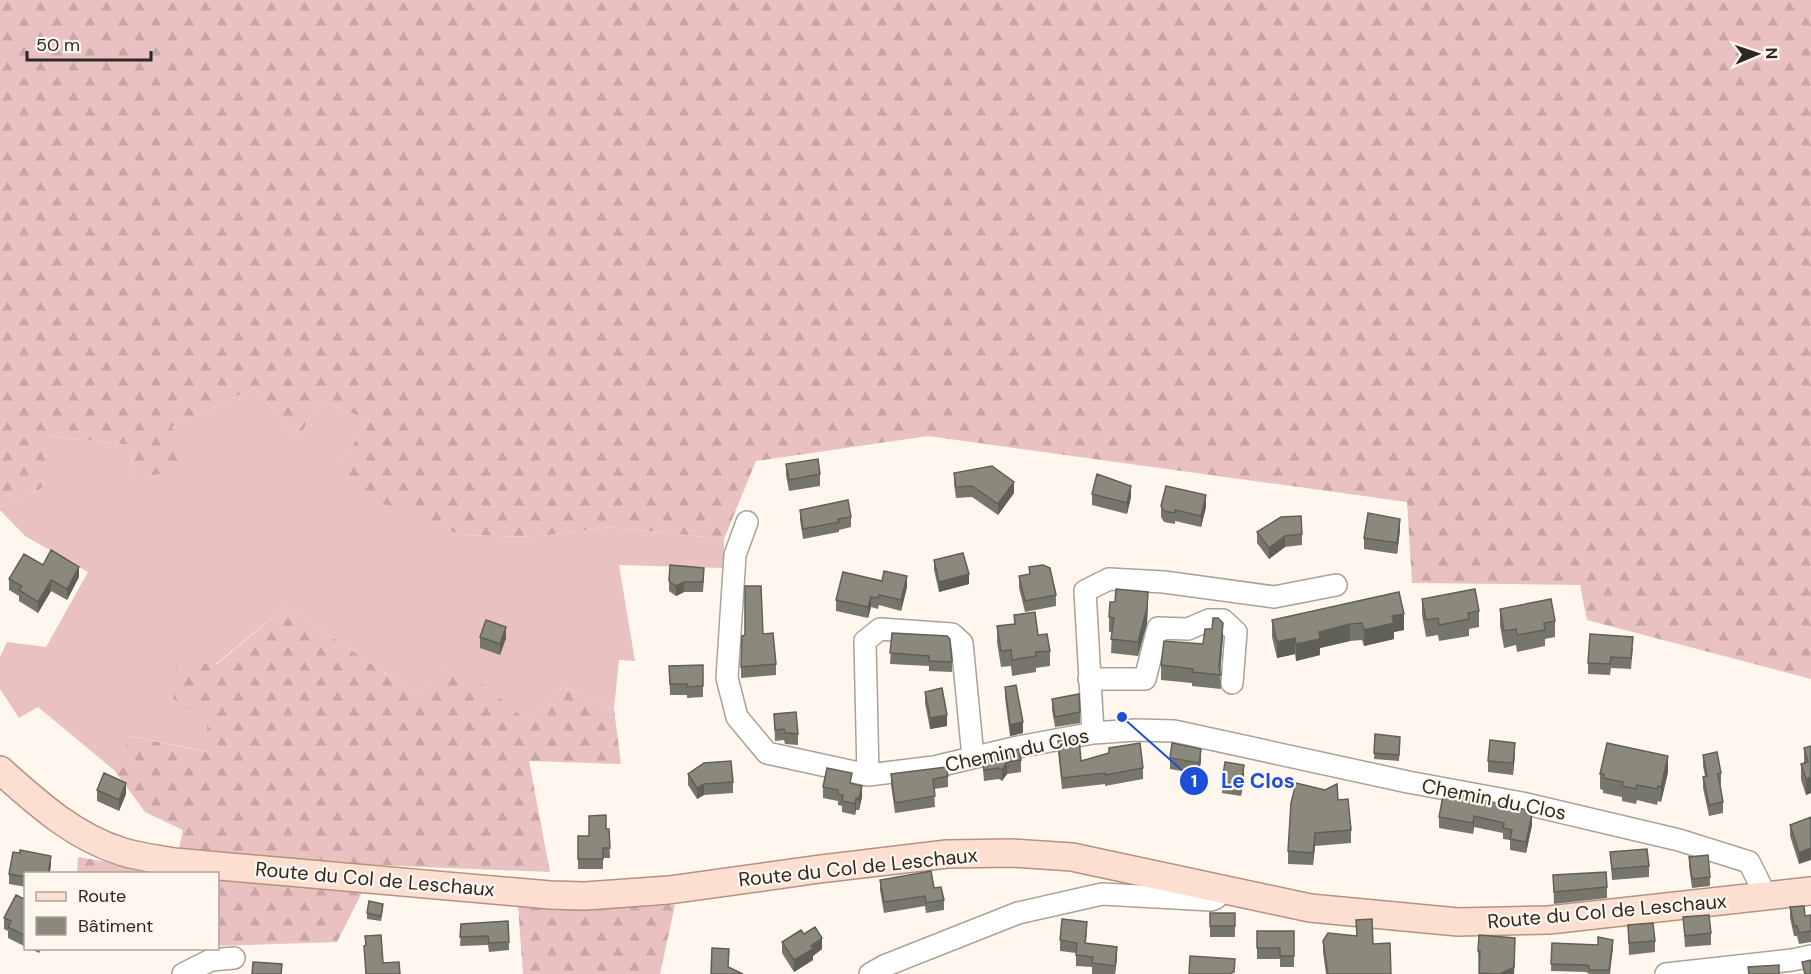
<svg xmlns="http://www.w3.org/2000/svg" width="1811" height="974" font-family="'DM Sans',sans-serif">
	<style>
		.grass { fill: #eac1c1 }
		.forest { fill: url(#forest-firs) }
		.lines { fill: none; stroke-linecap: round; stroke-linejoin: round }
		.minor-casing { stroke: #aaa296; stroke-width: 24 }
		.major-casing { stroke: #b39280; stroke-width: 30 }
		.minor { stroke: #fff; stroke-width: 21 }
		.major { stroke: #fddfd1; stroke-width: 27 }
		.wall { fill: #77766b }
		.shaded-wall { fill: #616057 }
		.building { fill: #8a897c; stroke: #616057; stroke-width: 1.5 }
		.labels { text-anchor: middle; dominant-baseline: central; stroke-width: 4.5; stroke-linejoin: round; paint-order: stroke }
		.street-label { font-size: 20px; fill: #2c2924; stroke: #fff7ee }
		.leader { fill: none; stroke: #1d4ed8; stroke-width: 2 }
		.callout-dot { fill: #1d4ed8; stroke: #fff7ee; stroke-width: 2 }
		.mark-label { font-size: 18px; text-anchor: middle; font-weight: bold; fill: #fff }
		.callout-label { font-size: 21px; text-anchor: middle; font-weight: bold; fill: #1d4ed8; stroke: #fff7ee; stroke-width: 4.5; stroke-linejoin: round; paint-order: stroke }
	</style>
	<defs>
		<pattern id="forest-firs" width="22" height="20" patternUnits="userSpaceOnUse" patternTransform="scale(1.5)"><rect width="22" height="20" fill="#eac1c1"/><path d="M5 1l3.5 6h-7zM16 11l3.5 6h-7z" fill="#c9a6a6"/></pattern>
	</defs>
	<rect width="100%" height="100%" fill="#fff7ee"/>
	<path class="grass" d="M254 388 298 439 320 400 369 420 339 466 461 535 532 537 611 527 724 539V568L619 565 635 661 619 660 614 709 563 687 526 720 451 659 418 695 286 606 216 664 207 719 208 752 132 736 114 770 38 707 19 718 0 689V657L7 642 46 647 88 572 25 536 0 510V507L42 488 47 436 130 445 134 478 190 467 172 427Z"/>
	<path class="forest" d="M0 0H1811V679L1587 620 1580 585 1412 583 1407 502 928 436 756 461 724 539 611 527 532 537 461 535 356 493 339 466 369 420 320 400 298 439 254 388 172 427 191 467 134 479 130 445 48 436 42 488 0 507Z
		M286 606 418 695 451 658 526 720 563 687 614 709 621 764 529 761 550 872 376 865 337 942 218 946V874L174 873 183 830 145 812 114 770 131 736 207 752V719L173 699 177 663 217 664Z
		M78 857 170 873 77 874Z
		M518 905 609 907 675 905 660 974H523Z"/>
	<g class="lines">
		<g class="minor-casing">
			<path id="minor" d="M747 522 735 555 727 678 737 717 767 753 868 775 934 767 1018 747 1093 733 1136 730 1174 731 1408 782 1522 803 1679 840 1749 862 1766 896
				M1089 679H1145L1158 628 1188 629 1209 620H1223L1236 632 1232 683
				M1093 733 1085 591 1109 579 1164 582 1274 597 1336 585
				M868 775 865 641 880 629 952 634 962 643 973 757
				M183 974 211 960 234 958
				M870 974 884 966 1018 913 1102 894 1211 900 1216 898 1222 889
				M1666 974 1792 960 1811 956"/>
		</g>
		<g class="major-casing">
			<path id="major" d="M0 770C37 803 74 837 123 852 140 857 157 859 174 862L550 895 585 896 669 890 820 869 947 854 1011 853 1072 857 1310 908 1458 922 1549 920 1811 891"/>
		</g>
		<use href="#minor" class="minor"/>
		<use href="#major" class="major"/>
	</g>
	<path class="wall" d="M786 464 820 474V486L789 491 786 475Z
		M954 473 1014 493 998 515 972 497 956 498 954 484Z
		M1092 494 1131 497 1127 514 1092 505Z
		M1161 506 1206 507 1201 527 1175 521V524L1164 522 1161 517Z
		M800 510 851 517V527L839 530V532L803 539 800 520Z
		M1400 530 1397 554 1364 549V538Z
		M1257 532 1302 534V545L1285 547 1269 559 1257 543Z
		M934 560 969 584 939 592 934 570Z
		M43 565 79 577 67 600 51 591 38 613 19 601V596L9 590V579Z
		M1029 567 1056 595V606L1025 612 1019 588V576L1029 575Z
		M704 578 703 592H684L676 596 669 591V581Z
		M907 587 901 611 879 605 878 609 871 607 868 618 836 611V600Z
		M1399 592 1404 630 1394 632V639L1364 646 1362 640 1350 641 1320 648V655L1296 661 1295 654 1277 658 1272 637V620Z
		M1422 599 1479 611V627L1469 629V636L1439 641 1438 635 1426 637 1422 615Z
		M1148 606 1147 623 1138 656 1111 653 1112 632H1109V617Z
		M1500 609 1555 621V637L1545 639V646L1517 652 1516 645 1504 648 1500 626Z
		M1014 615 1038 635 1050 651V666L1036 668V672L1012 676 1011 666 1001 667 997 642V626L1014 624Z
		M892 633 952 662V672L929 671V666L890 664Z
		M480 637 506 638 500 655 480 648Z
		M1223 637 1220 671 1221 689 1192 686V683L1161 680V665L1203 644Z
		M1633 648 1631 669 1611 668 1610 675 1588 674V663Z
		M776 664V675L741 678V667Z
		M703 665V697L687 698V695H670L669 666Z
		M1005 687 1023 733 1010 736 1005 698Z
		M925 692 947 726 930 729 925 703Z
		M1052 699 1080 712V723L1055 727 1052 710Z
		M774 714 798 734V745L785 744 784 740 775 741Z
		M1375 734 1400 742 1399 761 1374 759Z
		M1058 741 1081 761 1109 753V748L1143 768V779L1105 786V784L1062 789 1058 752Z
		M1811 746V793L1806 795 1801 780V764L1804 763V748Z
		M1515 754 1513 775 1488 772V761Z
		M1703 755 1721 773V784L1720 785 1723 802V813L1709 816 1703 788V777L1705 776 1703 766Z
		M982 757 1021 760V772L1007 774 1002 781 999 779 984 781Z
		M1170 758 1201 760 1199 774 1170 769Z
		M1668 772 1661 802 1658 801 1657 805 1637 800 1636 804 1622 801V797L1603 793V790L1600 789V774Z
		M688 774 733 782V793L704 795 697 799 688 785Z
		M891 774 948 776V787L934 789 935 807 895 813 891 785Z
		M1244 777 1241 796 1222 793V782Z
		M852 783 862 797 859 810H856L855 815 842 812V806L838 805V801L823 798V787Z
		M97 790 126 794 119 811 97 801Z
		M1338 800 1351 830V843L1315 846 1313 865 1288 864V851Z
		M1527 813 1532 825 1526 853 1510 850V840L1503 839V833L1474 827 1473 834 1439 828V817Z
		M1811 817 1799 864 1790 836V825Z
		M606 829H609L610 858H603V869H578V836H589Z
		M1610 852 1649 866V877L1612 880Z
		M1689 857 1710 877V886L1692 888 1689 866Z
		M51 865 26 873V887L9 884V874Z
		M1553 875 1607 887V898L1554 904Z
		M880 880 934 888 944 900V910L926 913 925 906 884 913 880 890Z
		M26 900V947L8 938V931L4 929V918Z
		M1790 907 1805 916 1811 915V942L1799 944 1797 936H1794L1790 918Z
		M383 909 381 921 367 919V913Z
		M1210 913H1235V937H1210Z
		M1683 917 1711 933V945L1685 947Z
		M1356 920 1373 944 1391 974H1326L1323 952V941L1357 936Z
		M461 924 509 942V950L489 952 488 945 460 946Z
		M1628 925 1655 941V952L1629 955Z
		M1257 931H1294V967H1280V959H1257Z
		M1087 932 1086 943 1117 958 1115 974H1092V967L1076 966V953L1060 951V940Z
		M804 934 822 949 813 956V960L794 972 782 953V942Z
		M1552 943 1613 947 1610 974H1589L1586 972 1551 971Z
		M29 948H42L39 953Z
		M1478 951 1515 954 1514 974H1479Z"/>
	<path class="shaded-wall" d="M1014 482V493L998 515V504Z
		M1131 486V497L1127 514V503Z
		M1206 495V507L1201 527V516Z
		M1400 519V530L1397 554V543Z
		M1285 536V547L1269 559V548Z
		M79 567V577L67 600V589Z
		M969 574V584L939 592V582Z
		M907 576V587L901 611V600Z
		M51 580V591L38 613V602Z
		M684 582V592L676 596V586Z
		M1148 592 1147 623 1138 656V642Z
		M871 597V607L868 618V607Z
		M1404 614V630L1394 632V639L1364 646V630L1392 616Z
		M1223 623V637L1220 675 1219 667Z
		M1350 624V641L1320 648V655L1296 661V644L1319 632Z
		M506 627V638L500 655V644Z
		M1295 638V654L1277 658V642Z
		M947 715V726L930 729V718Z
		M1023 722V733L1010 736V725Z
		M1515 743V754L1513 775V763Z
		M1201 749V760L1199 774V763Z
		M1668 756V772L1661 802V787Z
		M1007 762V774L1002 781V770Z
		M1244 765V777L1241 796V785Z
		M1811 777V793L1806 795V779Z
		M126 783V794L119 811V800Z
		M704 784V795L697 799V788Z
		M862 786V797L859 810V799Z
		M856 798V810L855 815V804Z
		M1532 814V825L1526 853V842Z
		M1474 816V827L1473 834V823Z
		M1315 833V846L1313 865V853Z
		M1811 848V860L1799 864V853Z
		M51 856V865L50 873H48Z
		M822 938V949L813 956V960L794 972V960L811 946Z
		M1515 938 1514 974H1500Z
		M1613 940V947L1609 974V970Z
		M1117 947V958L1115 974V966Z"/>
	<path class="building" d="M818 459 820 474 789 480 786 464Z
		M992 466 1014 482 998 504 972 486 956 487 954 473Z
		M1097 474 1131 486 1127 503 1092 494Z
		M1166 486 1206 495 1201 516 1175 510V513L1164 511 1161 506Z
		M848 500 851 517 838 519 839 522 803 529 800 510Z
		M1368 513 1400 519 1397 543 1364 538Z
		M1301 516 1302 534 1285 536 1269 548 1257 532 1281 517Z
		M51 550 79 567 67 589 51 580 38 602 19 590 22 586 9 579 24 554 43 565Z
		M963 553 969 574 939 582 934 560Z
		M670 565 704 568 703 582H684L676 586 669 581Z
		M1043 565 1050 568 1056 595 1025 601 1019 576 1030 574 1029 567Z
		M884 571 907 576 901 600 879 595 878 598 871 597 868 607 836 600 843 572 882 581Z
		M745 586H761L763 634 773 633 776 664 741 667 742 636 745 635Z
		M1116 589 1148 592 1147 608 1138 642 1111 639 1114 618 1109 617 1110 602H1115Z
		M1475 589 1479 611 1468 613 1469 619 1439 625 1438 618 1426 620 1422 599Z
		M1399 592 1404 614 1392 616 1394 623 1364 630 1362 623 1350 624 1319 632 1320 639 1296 644 1295 638 1277 642 1272 620Z
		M1551 599 1555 621 1544 623 1545 630 1517 635 1516 629 1504 631 1500 609Z
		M1035 612 1038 635 1047 634 1050 651 1036 652V656L1012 660 1011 650 1001 651 997 626 1015 624 1014 615Z
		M1213 618H1218L1223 623 1219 667 1221 675 1192 672 1193 669 1161 665 1164 641 1203 644 1205 629H1212Z
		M486 620 506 627 500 644 480 637Z
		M892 633 947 636 950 639 952 662 929 661V656L890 653Z
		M1590 634 1633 637 1631 658 1611 657 1610 664 1588 663Z
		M703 665V686L687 687V684H670L669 666Z
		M1016 685 1023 722 1010 725 1005 687Z
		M942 688 947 715 930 718 925 692Z
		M1079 694 1080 712 1055 717 1052 699Z
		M796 712 798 734 785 733 784 729 775 730 774 714Z
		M1375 734 1400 737 1399 755 1374 753Z
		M1079 738 1081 761 1109 753V748L1140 743 1143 768 1105 775V773L1062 778 1058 741Z
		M1490 740 1515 743 1513 763 1488 761Z
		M1172 743 1201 749 1199 763 1170 758Z
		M1607 743 1668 756 1661 787 1658 786 1657 789 1637 785 1636 789 1622 786 1623 782 1603 778 1604 774H1600Z
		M1811 746V777L1806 779 1801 764 1808 762 1804 748Z
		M1019 749 1021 760 1007 762 1002 770 999 768 984 770 982 757Z
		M1717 752 1721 773 1718 774 1723 802 1709 805 1703 777 1707 776 1703 755Z
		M731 761 733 782 704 784 697 788 688 774 704 763Z
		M1225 762 1244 765 1241 785 1222 782Z
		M946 767 948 776 933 779 935 796 895 803 891 774Z
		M827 768 852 773 850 783 862 786 859 799 856 798 855 804 842 801 843 795 838 794V790L823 787Z
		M104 773 126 783 119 800 97 790Z
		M1296 783 1325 790 1337 784 1338 800 1348 799 1351 830 1315 833 1313 853 1288 851 1291 803Z
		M1444 791 1527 810 1526 813 1532 814 1526 842 1510 839 1512 830 1503 828 1504 823 1474 816 1473 823 1439 817Z
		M606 815V829H609L610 848H603V859H578V836H589V816Z
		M1811 817V848L1799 853 1790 825Z
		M1647 849 1649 866 1612 869 1610 852Z
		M20 850 51 856 48 873H26V877L9 874 13 852 20 853Z
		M1708 855 1710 877 1692 879 1689 857Z
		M931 871 934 888 941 887 944 900 926 903 925 896 884 902 880 880Z
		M1606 872 1607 887 1554 892 1553 875Z
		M16 895 26 900V936L8 927 11 921 4 918Z
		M369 901 383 904 381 916 367 913Z
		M1804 906 1805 916 1811 915V931L1799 933 1797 926H1794L1790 907Z
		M1210 913H1235V926H1210Z
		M1709 915 1711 933 1685 936 1683 917Z
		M1062 919 1087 922 1085 943 1117 947 1115 966 1092 963 1093 957 1076 955 1077 943 1060 940Z
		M1372 919 1373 944 1390 943 1391 974H1328L1323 941 1328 933 1357 936 1356 920Z
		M508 921 509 942 489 943 488 936 460 937 461 924Z
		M1653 923 1655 941 1629 943 1628 925Z
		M815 927 822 938 811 946 813 949 794 960 782 942 801 930 804 934Z
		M1257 931H1294V956H1280V948H1257Z
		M381 935 383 963 399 962 400 974H366L364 946 366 945 365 936Z
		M1479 935 1515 938 1514 967 1500 974 1479 973 1480 951H1478Z
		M1598 937 1613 940 1609 970H1589V966L1586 965 1551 964 1552 943 1598 945Z
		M712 948 729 949 728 967 743 974H711Z
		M1190 956 1235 959 1234 972 1229 974H1189Z
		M1811 960V974H1805L1802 962Z
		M253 962 282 964 281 974H252Z
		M1779 965V974H1749L1748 967Z"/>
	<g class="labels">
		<g class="street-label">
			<text transform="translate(1017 750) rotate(-12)">Chemin du Clos</text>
			<text transform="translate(1494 799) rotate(11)">Chemin du Clos</text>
			<text transform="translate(858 867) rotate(-6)">Route du Col de Leschaux</text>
			<text transform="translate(375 879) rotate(5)">Route du Col de Leschaux</text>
			<text transform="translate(1607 911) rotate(-5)">Route du Col de Leschaux</text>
		</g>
	</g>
	<path class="leader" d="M1122 717L1194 781"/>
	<g class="callout-dot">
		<circle cx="1122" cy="717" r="6"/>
		<circle cx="1194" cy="781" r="15"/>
	</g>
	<g class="mark-label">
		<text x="1194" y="787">1</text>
	</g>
	<g class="callout-label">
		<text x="1258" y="788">Le Clos</text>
	</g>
	<rect x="24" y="872" width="195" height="78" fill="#fff7ee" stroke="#aba59d" stroke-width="1.5"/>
	<rect x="36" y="892" width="30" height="9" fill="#fddfd1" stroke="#aba59d" stroke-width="1.5"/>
	<text x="78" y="902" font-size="18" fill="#2c2924">Route</text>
	<rect x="36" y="917" width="30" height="18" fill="#8a897c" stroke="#aba59d" stroke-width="1.5"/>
	<text x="78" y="932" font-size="18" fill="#2c2924">Bâtiment</text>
	<g transform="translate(1757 54) rotate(88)" stroke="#fff7ee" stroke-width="4.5" paint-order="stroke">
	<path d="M0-4.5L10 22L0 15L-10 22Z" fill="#2c2924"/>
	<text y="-9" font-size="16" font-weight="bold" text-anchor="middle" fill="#2c2924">N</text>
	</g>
	<path d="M27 51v9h124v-9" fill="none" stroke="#2c2924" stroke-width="3"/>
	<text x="36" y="51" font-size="18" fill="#2c2924" stroke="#fff7ee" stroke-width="4.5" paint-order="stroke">50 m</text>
</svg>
